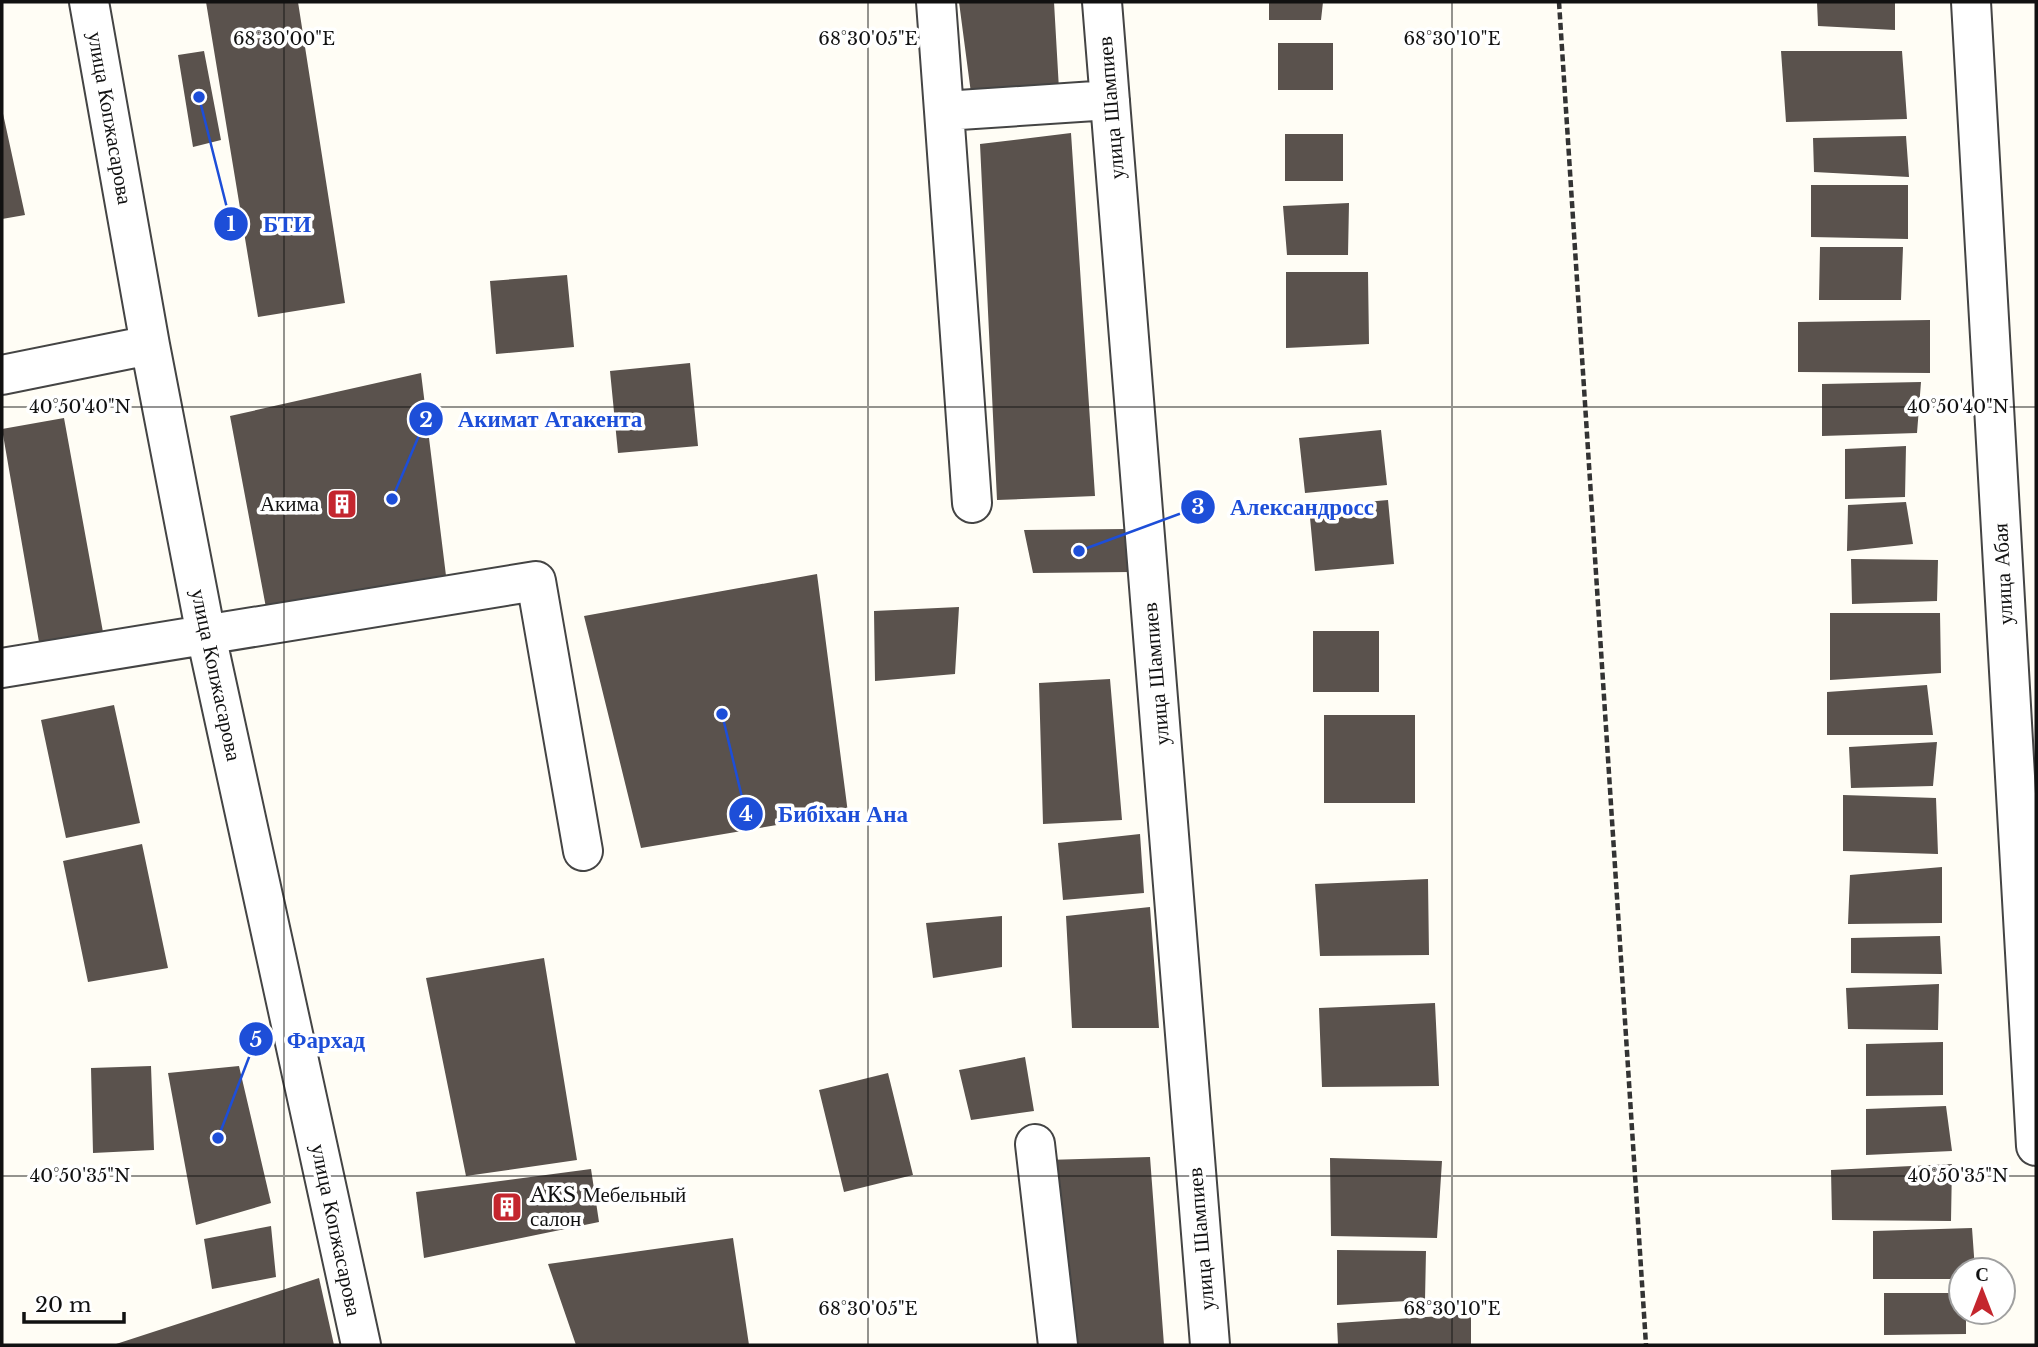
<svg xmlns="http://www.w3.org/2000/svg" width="2038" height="1347" font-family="'Libre Baskerville',serif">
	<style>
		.building { fill: #5a524d }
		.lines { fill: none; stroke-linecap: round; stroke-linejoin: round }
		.minor-casing { stroke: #444; stroke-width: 42 }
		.path { stroke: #333; stroke-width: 4.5; stroke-dasharray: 7 3.5; stroke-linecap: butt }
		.minor { stroke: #fff; stroke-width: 38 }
		.ticks { fill: none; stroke: #111; stroke-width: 2; stroke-opacity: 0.45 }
		.labels { text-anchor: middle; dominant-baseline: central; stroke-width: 7; stroke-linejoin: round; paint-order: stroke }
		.street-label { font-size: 21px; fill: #111; stroke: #fff }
		.poi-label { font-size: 21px; fill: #111; stroke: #fff; text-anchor: end }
		.ticks-label { font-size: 18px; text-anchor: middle; fill: #111; stroke: #fff; stroke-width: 7; stroke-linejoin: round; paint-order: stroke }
		.leader { fill: none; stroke: #1d4ed8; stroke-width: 2.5 }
		.callout-dot { fill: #1d4ed8; stroke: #fff; stroke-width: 2.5 }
		.mark-label { font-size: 21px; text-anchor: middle; font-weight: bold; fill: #fff }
		.callout-label { font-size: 23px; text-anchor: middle; font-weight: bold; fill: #1d4ed8; stroke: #fff; stroke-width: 7; stroke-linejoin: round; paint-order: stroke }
	</style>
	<rect width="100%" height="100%" fill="#fffdf5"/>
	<path class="building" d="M206 2H298L345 303 258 317Z
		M959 2H1054L1060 107 974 116Z
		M1269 2H1323L1321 20H1269Z
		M1817 2H1895V30L1818 26Z
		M1278 43H1333V90H1278Z
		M204 51 221 140 193 147 178 55Z
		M1781 51H1902L1907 119 1786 122Z
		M2 109 25 215 2 219Z
		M1071 133 1095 496 997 500 980 144Z
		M1285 134H1343V181H1285Z
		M1906 136 1909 177 1814 172 1813 138Z
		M1811 185H1908V239L1811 237Z
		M1349 203 1348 255H1287L1283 206Z
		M1820 247H1903L1901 300H1819Z
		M1286 272H1368L1369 344 1286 348Z
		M567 275 574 347 496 354 490 281Z
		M1930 320V373L1798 372V322Z
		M690 363 698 446 618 453 610 371Z
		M421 373 448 592 267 613 230 416Z
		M1921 382 1917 433 1822 436V384Z
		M64 418 107 654 43 665 2 429Z
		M1381 430 1387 485 1305 493 1299 438Z
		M1906 446 1905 497 1845 499V449Z
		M1388 500 1394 564 1315 571 1309 507Z
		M1906 502 1913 544 1847 551 1848 505Z
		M1127 529 1131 572 1033 573 1024 530Z
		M1851 559 1938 560 1937 601 1852 604Z
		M817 574 848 813 641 848 584 616Z
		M959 607 955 674 875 681 874 611Z
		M1830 613H1940L1941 673 1830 680Z
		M1313 631H1379V692H1313Z
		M1110 679 1122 820 1043 824 1039 683Z
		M1927 685 1933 735H1827V692Z
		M114 705 140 823 66 838 41 720Z
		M1324 715H1415V803H1324Z
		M1937 742 1933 786 1851 788 1849 747Z
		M1843 795 1936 798 1938 854 1843 851Z
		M1140 834 1144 893 1063 900 1058 843Z
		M142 844 168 968 88 982 63 861Z
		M1942 867V923L1848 924 1850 875Z
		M1428 879 1429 955 1320 956 1315 884Z
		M1150 907 1159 1028H1072L1066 916Z
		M1002 916V967L933 978 926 923Z
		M1940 936 1942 974 1851 973V938Z
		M544 958 577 1160 466 1176 426 978Z
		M1939 984 1938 1030 1848 1029 1846 988Z
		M1435 1003 1439 1086 1322 1087 1319 1008Z
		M1943 1042V1095L1866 1096V1044Z
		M1025 1057 1034 1111 971 1120 959 1070Z
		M151 1066 154 1150 93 1153 91 1068Z
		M239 1066 271 1203 196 1225 168 1073Z
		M888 1073 913 1175 844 1192 819 1090Z
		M1946 1106 1952 1151 1866 1155V1109Z
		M1150 1157 1164 1345H1053L1046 1160Z
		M1330 1158 1442 1161 1437 1238 1331 1236Z
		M1952 1164 1951 1221 1832 1220 1831 1170Z
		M591 1169 599 1222 424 1258 416 1192Z
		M271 1226 276 1277 212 1289 204 1239Z
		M1972 1228 1975 1270H1961V1279H1873V1231Z
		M733 1238 749 1345H576L548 1264Z
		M1337 1250 1426 1251 1425 1300 1337 1305Z
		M319 1278 334 1345H113Z
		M1884 1293H1961V1312H1966V1334L1884 1335Z
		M1471 1314V1345H1338L1337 1323Z"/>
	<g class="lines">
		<g class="minor-casing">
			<path id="minor" d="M89 2 150 345 206 635 361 1345
				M936 2 944 111 1110 100
				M1102 2 1210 1345
				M1971 2 2036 1146
				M944 111 972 503
				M2 375 150 345
				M2 668 536 581 583 851
				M1035 1144 1058 1345"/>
		</g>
		<path class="path" d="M1559 2 1646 1345"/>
		<use href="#minor" class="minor"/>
	</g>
	<path class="ticks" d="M284 2V1345M868 2V1345M1452 2V1345M2036 2V1345M2 407H2036M2 1176H2036"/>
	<defs>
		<g id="building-square" transform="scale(1.575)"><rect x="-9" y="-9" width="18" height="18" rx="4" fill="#c4262e" stroke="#fff"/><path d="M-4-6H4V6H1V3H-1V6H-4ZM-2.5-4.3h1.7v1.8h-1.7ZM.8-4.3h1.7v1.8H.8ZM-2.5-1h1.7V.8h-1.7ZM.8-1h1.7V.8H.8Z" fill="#fff"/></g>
	</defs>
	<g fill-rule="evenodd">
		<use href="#building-square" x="342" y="504"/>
		<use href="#building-square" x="507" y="1207"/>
	</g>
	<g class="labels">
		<g class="street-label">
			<text transform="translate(1111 108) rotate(-95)">улица Шампиев</text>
			<text transform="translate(110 118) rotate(80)">улица Копжасарова</text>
			<text transform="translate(2003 574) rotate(-93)">улица Абая</text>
			<text transform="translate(1156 674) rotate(-95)">улица Шампиев</text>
			<text transform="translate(216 675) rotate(78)">улица Копжасарова</text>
			<text transform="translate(336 1230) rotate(78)">улица Копжасарова</text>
			<text transform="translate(1201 1239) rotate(-95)">улица Шампиев</text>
		</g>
		<g class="poi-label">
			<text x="319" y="504">Акима</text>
			<text x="530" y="1195" text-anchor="start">AKS Мебельный<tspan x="530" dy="24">салон</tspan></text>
		</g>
	</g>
	<g class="ticks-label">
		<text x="284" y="45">68°30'00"E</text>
		<text x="868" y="45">68°30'05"E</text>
		<text x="1452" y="45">68°30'10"E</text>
		<text x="80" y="413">40°50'40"N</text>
		<text x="1958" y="413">40°50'40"N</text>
		<text x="80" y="1182">40°50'35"N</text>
		<text x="1958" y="1182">40°50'35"N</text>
		<text x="868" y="1315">68°30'05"E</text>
		<text x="1452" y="1315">68°30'10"E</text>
	</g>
	<path class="leader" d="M199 97L231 224M392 499L426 419M1079 551L1198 507M722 714L746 814M218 1138L256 1039"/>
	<g class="callout-dot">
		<circle cx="199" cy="97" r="7"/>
		<circle cx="392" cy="499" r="7"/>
		<circle cx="1079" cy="551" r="7"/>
		<circle cx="722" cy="714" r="7"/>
		<circle cx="218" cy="1138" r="7"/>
		<circle cx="231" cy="224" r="18"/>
		<circle cx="426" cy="419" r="18"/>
		<circle cx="1198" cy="507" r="18"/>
		<circle cx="746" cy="814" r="18"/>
		<circle cx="256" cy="1039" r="18"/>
	</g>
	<g class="mark-label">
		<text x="231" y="231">1</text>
		<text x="426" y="427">2</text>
		<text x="1198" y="514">3</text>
		<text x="746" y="821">4</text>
		<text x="256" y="1047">5</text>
	</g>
	<g class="callout-label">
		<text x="287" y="232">БТИ</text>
		<text x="550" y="427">Акимат Атакента</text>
		<text x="1302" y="515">Александросс</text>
		<text x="843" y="822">Бибіхан Ана</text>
		<text x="326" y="1048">Фархад</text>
	</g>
	<rect width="2038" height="1347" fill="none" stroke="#111111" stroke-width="7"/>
	<g transform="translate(1982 1291)"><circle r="33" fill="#ffffff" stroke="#a0a0a0" stroke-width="2"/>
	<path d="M0-5L12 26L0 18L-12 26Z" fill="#c4262e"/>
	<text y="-10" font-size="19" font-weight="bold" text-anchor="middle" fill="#111111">С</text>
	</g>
	<path d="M24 1312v10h100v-10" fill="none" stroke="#111111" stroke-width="3.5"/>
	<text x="35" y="1312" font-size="21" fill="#111111" stroke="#ffffff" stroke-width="5" paint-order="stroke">20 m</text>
</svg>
